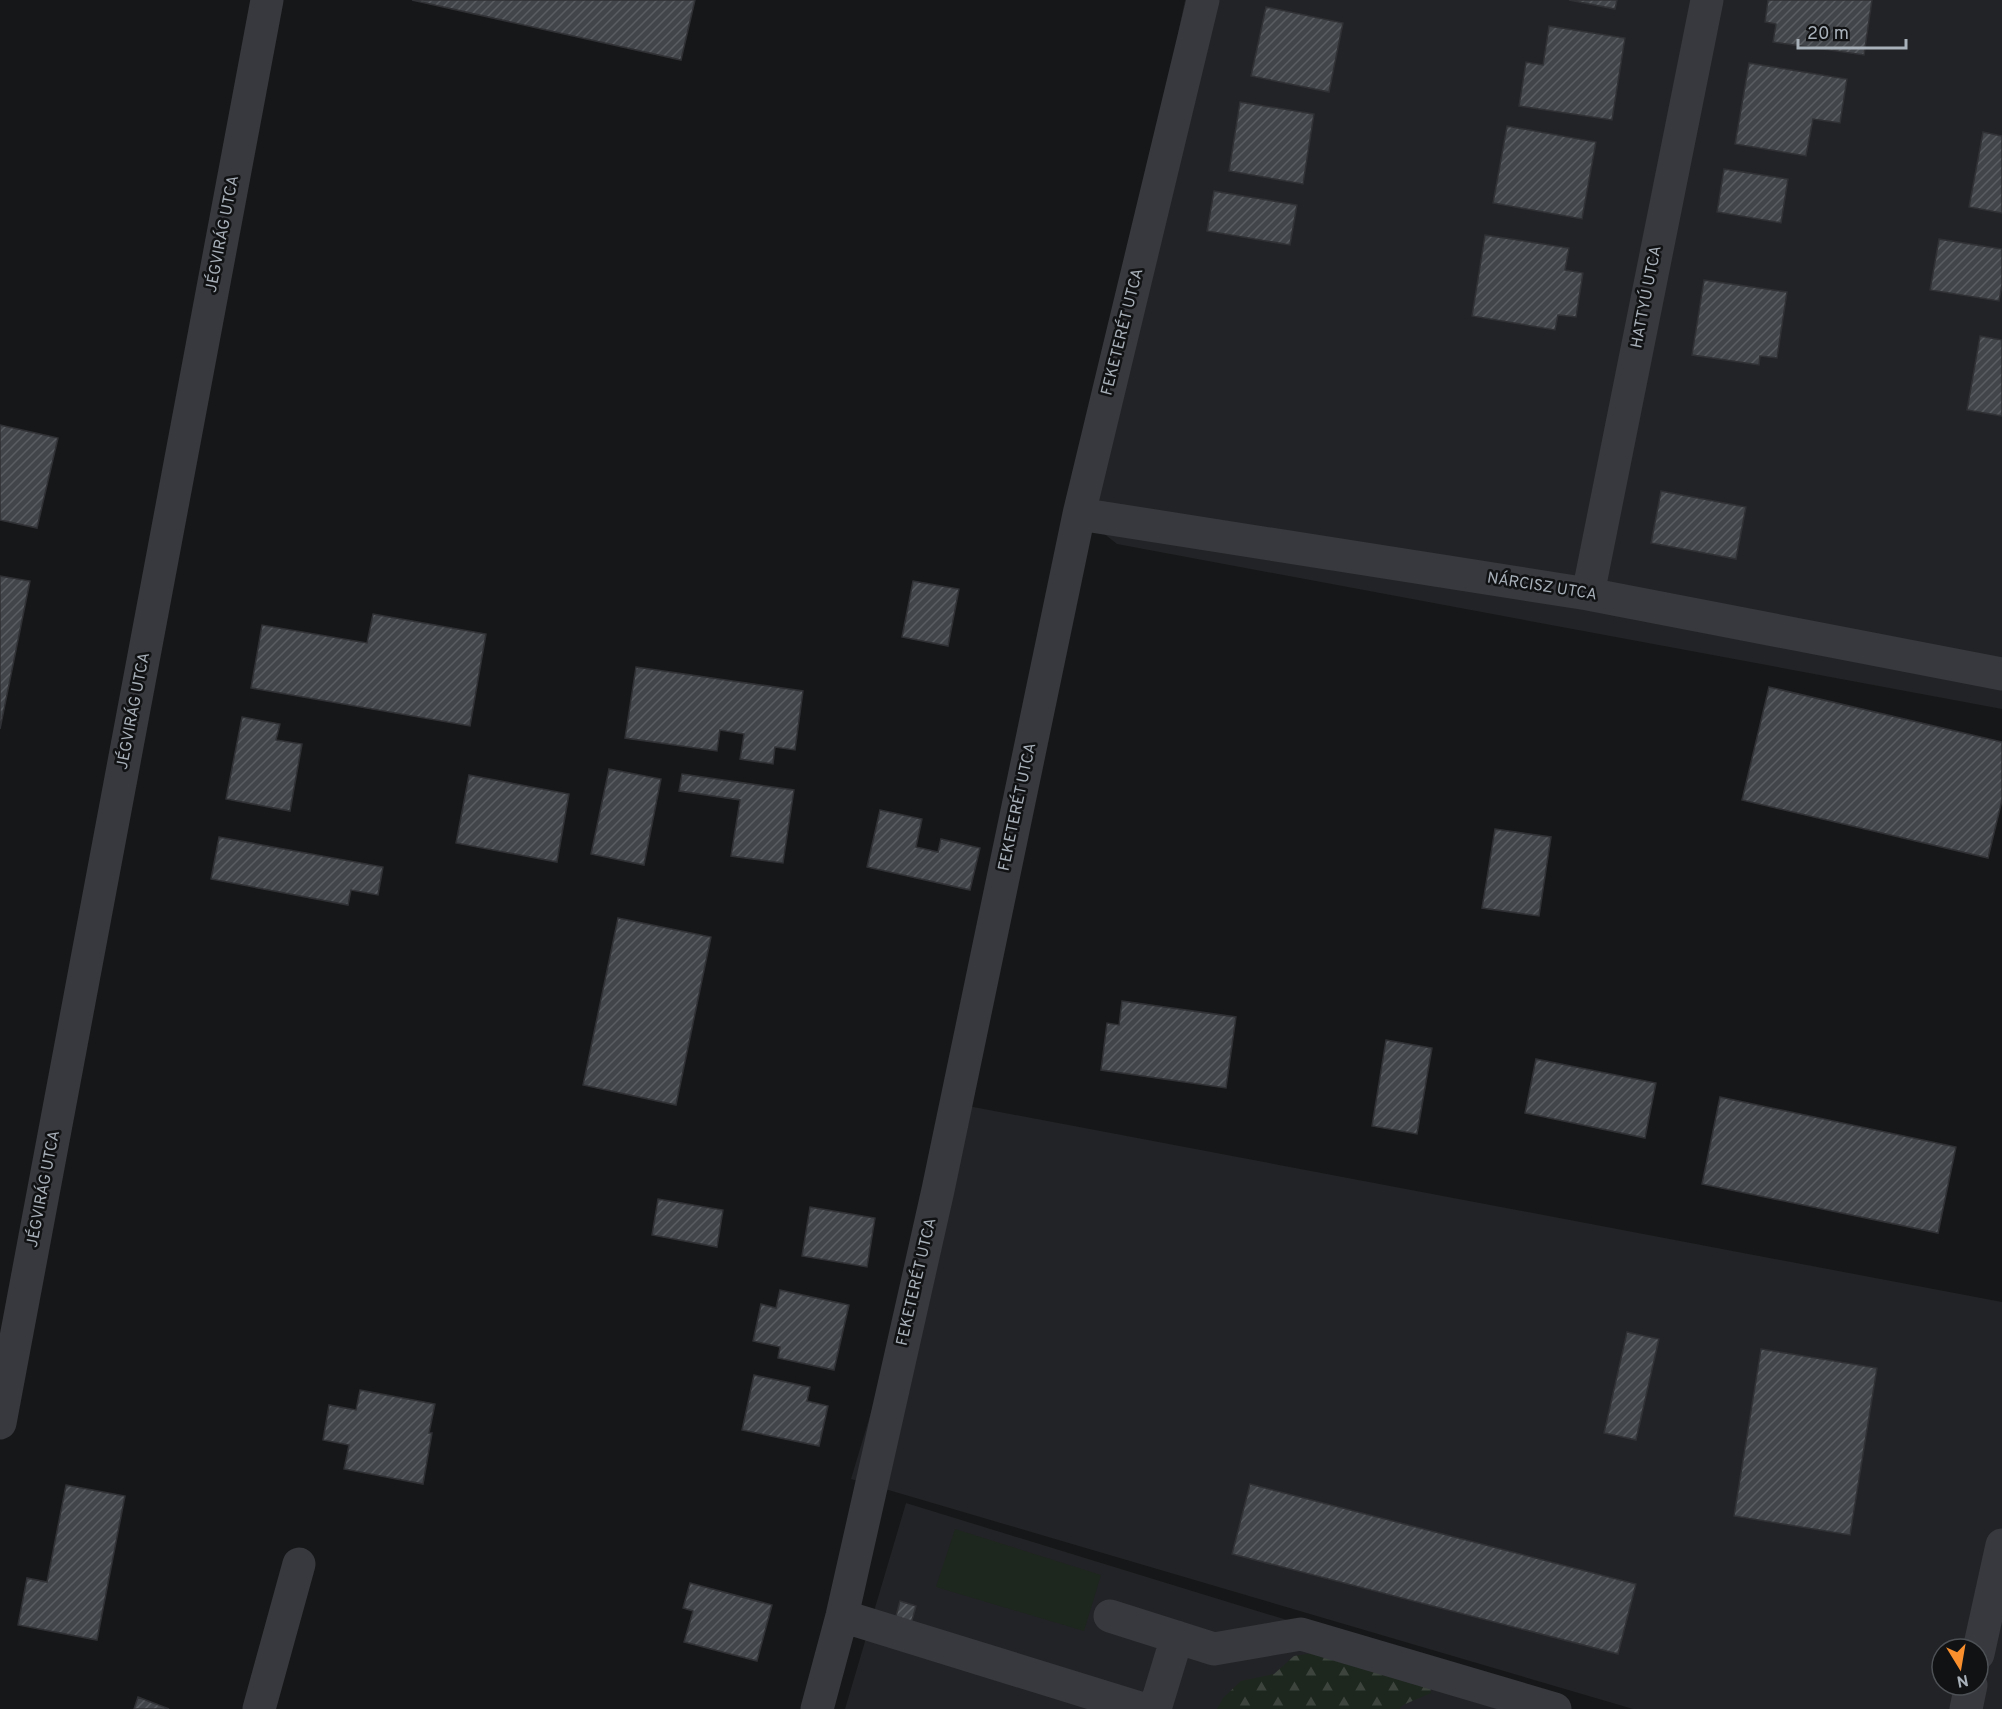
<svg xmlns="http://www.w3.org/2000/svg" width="2002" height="1709" font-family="Overpass,sans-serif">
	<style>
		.built { fill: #222326; fill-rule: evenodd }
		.grass { fill: #1e271e }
		.forest { fill: url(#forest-firs) }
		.building { fill: url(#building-hatch); stroke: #303135; stroke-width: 1.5 }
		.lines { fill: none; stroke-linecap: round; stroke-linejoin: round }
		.minor { stroke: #37393e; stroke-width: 33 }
		.labels { text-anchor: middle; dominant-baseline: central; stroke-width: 5; stroke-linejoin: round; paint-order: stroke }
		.street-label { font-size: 16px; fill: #a8b0b9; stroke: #111213 }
	</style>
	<defs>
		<pattern id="forest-firs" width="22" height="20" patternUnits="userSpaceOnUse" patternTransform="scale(1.5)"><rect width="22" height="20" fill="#1e271e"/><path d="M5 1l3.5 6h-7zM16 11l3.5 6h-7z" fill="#3c443d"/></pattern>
		<pattern id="building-hatch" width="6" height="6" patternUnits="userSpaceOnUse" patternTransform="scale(1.5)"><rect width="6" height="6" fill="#424549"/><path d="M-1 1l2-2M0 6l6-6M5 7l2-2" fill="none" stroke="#5a5d61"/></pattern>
	</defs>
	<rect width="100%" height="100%" fill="#161718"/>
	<path class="built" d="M1185 0H2002V709L1117 544 1079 514Z
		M963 1105 2002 1302V1709H1633L851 1479ZM1942 1649H1978V1685H1942Z
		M906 1503 1521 1692 1515 1709H845Z"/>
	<path class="grass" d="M955 1529 1101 1575 1084 1631 936 1587Z"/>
	<path class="forest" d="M1313 1653 1430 1684 1431 1693 1403 1705 1399 1709H1217L1223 1698 1241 1681 1274 1674 1294 1656Z"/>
	<path class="building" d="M412 0H695L681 60Z
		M1569 0H1617L1615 9Z
		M1768 0H1872L1864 55 1773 42 1776 24 1765 22Z
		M1266 7 1343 23 1329 92 1251 76Z
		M1549 26 1625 38 1612 120 1519 106 1526 62 1543 65Z
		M1749 63 1847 79 1840 123 1813 119 1806 156 1735 144Z
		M1240 102 1314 114 1303 184 1229 171Z
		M1507 126 1596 142 1582 219 1493 203Z
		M1983 132 2002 136V213L1969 207Z
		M1724 169 1788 179 1781 223 1717 212Z
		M1214 191 1297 205 1290 245 1207 231Z
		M1485 235 1569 248 1565 270 1583 273 1576 317 1558 315 1555 330 1472 316Z
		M1939 239 2002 249V285L1999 301 1930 290Z
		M1704 280 1787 292 1777 358 1760 356 1759 365 1692 355Z
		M1980 336 2002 340V416L1967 410Z
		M0 425 58 438 37 528 0 520Z
		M1661 491 1746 507 1736 559 1651 543Z
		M0 576 30 581 0 729Z
		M913 581 959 589 948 646 902 637Z
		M373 614 486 634 470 726 251 688 262 625 367 643Z
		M636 667 803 691 795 750 775 747 773 764 740 759 744 734 720 730 717 751 625 738Z
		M1769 687 2002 742V800L1988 858 1742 800Z
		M242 717 280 724 276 740 302 744 290 811 226 799Z
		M609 769 661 779 644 865 591 854Z
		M682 774 794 790 783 863 731 856 740 800 679 791Z
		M469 775 569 794 557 862 456 843Z
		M880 810 922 819 916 847 938 852 941 839 980 848 970 890 867 867Z
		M1495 829 1551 837 1539 916 1482 908Z
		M219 837 383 867 378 895 351 890 348 905 211 879Z
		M618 918 711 937 676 1105 583 1085Z
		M1122 1001 1236 1017 1226 1088 1101 1070 1107 1023 1119 1025Z
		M1386 1040 1432 1048 1417 1134 1372 1126Z
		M1536 1059 1656 1083 1645 1138 1525 1113Z
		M1720 1097 1956 1147 1938 1233 1702 1184Z
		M658 1199 723 1210 717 1247 652 1235Z
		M810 1207 875 1218 867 1267 802 1256Z
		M780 1290 849 1305 834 1370 778 1358 780 1347 753 1341 761 1304 776 1308Z
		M1627 1332 1659 1339 1636 1440 1604 1433Z
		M1761 1349 1877 1368 1850 1535 1734 1516Z
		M754 1375 810 1387 807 1401 828 1406 819 1446 742 1430Z
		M360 1390 435 1404 429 1433H432L423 1484 344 1469 349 1445 323 1440 329 1405 356 1410Z
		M1250 1484 1636 1584 1618 1654 1232 1554Z
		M66 1485 125 1496 97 1640 18 1625 27 1578 47 1582Z
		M690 1583 772 1605 757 1661 684 1642 693 1611 683 1608Z
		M900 1601 916 1606 911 1624 895 1620Z
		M138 1697 169 1709H134Z"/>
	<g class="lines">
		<path class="minor" d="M1079 514 1588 594 2002 674
			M1588 594 1707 0
			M0 1423 267 0
			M842 1616 1143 1709
			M1110 1616 1214 1649 1301 1634 1555 1709
			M1978 1654 2002 1545
			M259 1709 299 1564
			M817 1709 842 1616 938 1190 1079 514 1203 0
			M1155 1709 1177 1637
			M1966 1709 1971 1685"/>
	</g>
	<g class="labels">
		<g class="street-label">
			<text transform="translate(223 234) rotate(-79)">JÉGVIRÁG UTCA</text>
			<text transform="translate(1647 297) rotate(-79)">HATTYÚ UTCA</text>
			<text transform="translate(1123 332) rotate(-76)">FEKETERÉT UTCA</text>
			<text transform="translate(1542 587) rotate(9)">NÁRCISZ UTCA</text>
			<text transform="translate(134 711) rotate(-79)">JÉGVIRÁG UTCA</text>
			<text transform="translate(1018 807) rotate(-78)">FEKETERÉT UTCA</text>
			<text transform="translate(44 1189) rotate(-79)">JÉGVIRÁG UTCA</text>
			<text transform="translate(917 1282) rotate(-77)">FEKETERÉT UTCA</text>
		</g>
	</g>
	<g transform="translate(1960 1667) rotate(169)"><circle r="28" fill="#111213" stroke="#4d5155" stroke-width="1.5"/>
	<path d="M0-4.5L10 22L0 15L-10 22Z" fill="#fa8f2d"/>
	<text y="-9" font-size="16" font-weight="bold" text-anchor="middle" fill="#a8b0b9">N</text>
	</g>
	<path d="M1798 39v9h108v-9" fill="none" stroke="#a8b0b9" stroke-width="3"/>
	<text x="1807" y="39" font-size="18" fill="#a8b0b9" stroke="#111213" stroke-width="4.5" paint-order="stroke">20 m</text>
</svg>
